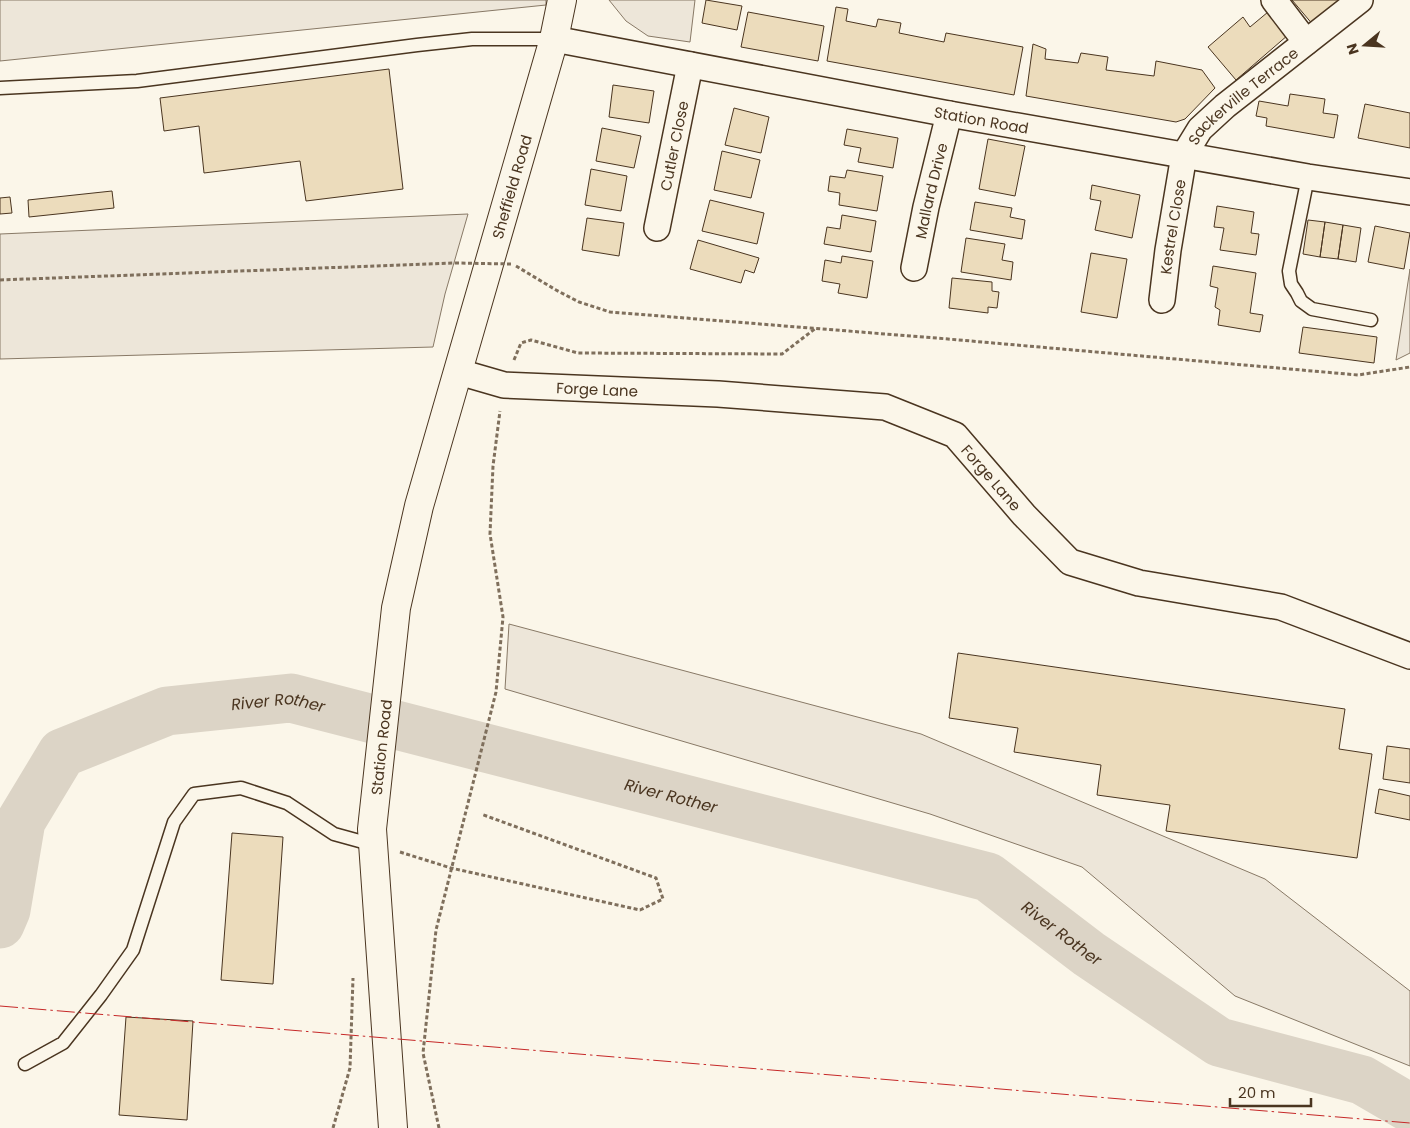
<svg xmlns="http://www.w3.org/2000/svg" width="1410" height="1128" font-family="Poppins,sans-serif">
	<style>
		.green { fill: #ede6d9; stroke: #887966 }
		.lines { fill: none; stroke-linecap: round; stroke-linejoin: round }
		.river { stroke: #dcd4c6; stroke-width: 49 }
		.building { fill: #ecdcbc; stroke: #4a3520 }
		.lane-casing { stroke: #4a3520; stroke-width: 15 }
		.street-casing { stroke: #4a3520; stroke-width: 28 }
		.secondary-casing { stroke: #4a3520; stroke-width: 30 }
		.path { stroke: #7f6f5c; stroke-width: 3; stroke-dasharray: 4 2.5; stroke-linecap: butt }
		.lane { stroke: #fbf6e9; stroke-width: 12 }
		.street { stroke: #fbf6e9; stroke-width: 25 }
		.secondary { stroke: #fbf6e9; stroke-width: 28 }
		.path-bridge { stroke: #7f6f5c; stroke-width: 3; stroke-dasharray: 4 2.5; stroke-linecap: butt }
		.power { stroke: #c62828; stroke-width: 1; stroke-dasharray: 18 4 2.5 4; stroke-linecap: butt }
		.labels { text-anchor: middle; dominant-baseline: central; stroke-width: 4; stroke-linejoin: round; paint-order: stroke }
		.street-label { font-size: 15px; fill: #4a3520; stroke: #fbf6e9 }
		.water-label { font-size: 16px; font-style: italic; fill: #4a3520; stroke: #fbf6e9 }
	</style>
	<rect width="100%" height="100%" fill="#fbf6e9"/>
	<path class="green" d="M0 0H546V5L0 61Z
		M609 0H695L690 42 648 36 626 21Z
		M468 214 445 294 433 347 0 359V234Z
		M1410 269V353L1396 360Z
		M509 624 921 734 1265 879 1410 991V1066L1235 996 1082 867 930 814 505 689Z"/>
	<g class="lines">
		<path class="river" id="s1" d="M0 924 6 910 21 821 62 753 167 711 291 698 988 877 1089 954 1219 1042 1362 1080 1410 1108"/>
	</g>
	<path class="building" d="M706 0 742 6 737 30 702 23Z
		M1292 0H1345L1314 26Z
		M836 7 848 9 846 21 876 27 878 19 901 23 899 33 944 42 946 33 1023 47 1014 95 827 61Z
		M748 12 824 26 818 61 741 47Z
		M1268 12 1288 35 1236 80 1208 47 1243 17 1250 27Z
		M1033 44 1046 49 1045 59 1078 63 1081 53 1108 57 1106 70 1154 76 1156 61 1202 70 1215 88 1185 119 1176 122 1026 96Z
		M389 69 403 189 306 201 300 161 204 173 199 126 164 131 160 98Z
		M613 85 654 91 649 123 609 117Z
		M1290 94 1325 99 1323 113 1338 115 1334 138 1266 126 1267 118 1256 116 1259 101 1288 106Z
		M1365 104 1410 113V148L1358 138Z
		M734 108 769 117 761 153 725 145Z
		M602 128 641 136 634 168 596 161Z
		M847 129 898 138 893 168 858 162 861 148 844 145Z
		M988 139 1025 146 1015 196 979 189Z
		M722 151 760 160 751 198 714 190Z
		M591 169 627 176 621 211 585 205Z
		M847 170 883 176 877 211 839 205 840 193 828 191 830 176 845 178Z
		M1092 185 1140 195 1132 238 1095 230 1101 201 1090 199Z
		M112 191 114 208 29 217 28 200Z
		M10 197 12 213 0 214V198Z
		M710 200 764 213 757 244 702 231Z
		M975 202 1012 208 1010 217 1025 220 1022 239 970 230Z
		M1217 206 1254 212 1251 233 1259 234 1256 255 1220 250 1224 228 1214 227Z
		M842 215 876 221 871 252 824 244 827 227 840 229Z
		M587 218 624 223 619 256 582 250Z
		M1308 220 1325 222 1320 257 1303 254Z
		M1325 222 1343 225 1338 259 1320 257Z
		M1343 225 1361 228 1356 262 1338 259Z
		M1375 226 1410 233 1404 269 1368 262Z
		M966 238 1005 244 1002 260 1013 262 1011 280 961 272Z
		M698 240 759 258 754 273 745 270 741 283 690 269Z
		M1091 253 1127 259 1117 318 1081 312Z
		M842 256 873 261 867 298 838 293 840 284 822 281 825 260 841 263Z
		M1213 266 1256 273 1250 313 1263 315 1260 332 1218 325 1220 310 1215 307 1218 288 1210 286Z
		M952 278 992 282V291L999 292 997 308 988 307V313L949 308Z
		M1303 327 1377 337 1374 363 1299 353Z
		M958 653 1345 709 1339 749 1372 754 1357 858 1166 831 1170 805 1097 795 1101 765 1014 752 1018 728 949 718Z
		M1387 746 1410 749V783L1383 779Z
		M1379 789 1410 796V820L1375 813Z
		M232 833 283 837 273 984 221 980Z
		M126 1017 193 1021 187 1120 119 1115Z"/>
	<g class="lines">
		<g class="lane-casing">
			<path id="lane" d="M0 88 137 81 417 45 472 39H554
				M1308 177 1289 271 1291 284 1297 293 1301 301 1312 309 1371 320
				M25 1064 63 1043 101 995 133 950 174 822 194 794 241 788 287 803 334 834 374 845"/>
		</g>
		<g class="street-casing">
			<g id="street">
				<path d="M1274 0 1306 42"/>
				<path id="s2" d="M554 39 949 114 1308 177 1410 192"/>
				<path id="s3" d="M657 228 690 65"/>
				<path id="s4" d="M914 268 926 207 949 114"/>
				<path id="s5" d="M1162 300 1168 250 1184 155 1200 129 1225 106 1360 0"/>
				<path id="s6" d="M459 372 504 385 718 394 885 407 955 435 1024 515 1070 562 1139 583 1281 607 1410 656"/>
			</g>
		</g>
		<g class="secondary-casing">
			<g id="secondary">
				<path id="s7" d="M393 1128 372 829 396 608 419 506 554 39 562 0"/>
			</g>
		</g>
		<path class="path" d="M516 266 556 290 579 302 610 312 948 339 1358 375 1410 367
			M0 280 455 263
			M514 360 521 343 531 340 578 353 782 354 816 328
			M400 852 451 868 640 910 663 899 656 878 481 814
			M333 1128 350 1068 353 978
			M439 1128 423 1053 436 930 496 692 503 617 490 534 493 466 500 411"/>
		<use href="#lane" class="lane"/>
		<use href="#street" class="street"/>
		<use href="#secondary" class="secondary"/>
		<path class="path-bridge" d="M455 263 513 264"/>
		<path class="power" d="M0 1006 1410 1123"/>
	</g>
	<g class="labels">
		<g class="street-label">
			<text stroke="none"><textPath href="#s5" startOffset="231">Sackerville Terrace</textPath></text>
			<text stroke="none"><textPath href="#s2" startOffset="435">Station Road</textPath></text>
			<text stroke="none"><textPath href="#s3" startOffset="84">Cutler Close</textPath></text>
			<text stroke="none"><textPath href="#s7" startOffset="959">Sheffield Road</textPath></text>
			<text stroke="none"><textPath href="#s4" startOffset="79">Mallard Drive</textPath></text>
			<text stroke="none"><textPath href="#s5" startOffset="74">Kestrel Close</textPath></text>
			<text stroke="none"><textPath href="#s6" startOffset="140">Forge Lane</textPath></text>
			<text stroke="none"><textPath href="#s6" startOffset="560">Forge Lane</textPath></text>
			<text stroke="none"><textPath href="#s7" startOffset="382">Station Road</textPath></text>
		</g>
		<g class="water-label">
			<text stroke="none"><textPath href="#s1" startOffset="410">River Rother</textPath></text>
			<text stroke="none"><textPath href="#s1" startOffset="815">River Rother</textPath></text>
			<text stroke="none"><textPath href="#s1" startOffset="1235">River Rother</textPath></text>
		</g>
	</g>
	<g transform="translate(1365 45) rotate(252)" stroke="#fbf6e9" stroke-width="4" paint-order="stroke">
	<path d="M0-4L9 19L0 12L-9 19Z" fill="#4a3520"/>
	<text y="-8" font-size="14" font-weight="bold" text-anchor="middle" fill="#4a3520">N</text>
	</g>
	<path d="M1230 1098v8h81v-8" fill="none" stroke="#4a3520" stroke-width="2.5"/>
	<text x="1238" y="1098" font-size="15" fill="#4a3520" stroke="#fbf6e9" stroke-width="4" paint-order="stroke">20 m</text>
</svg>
